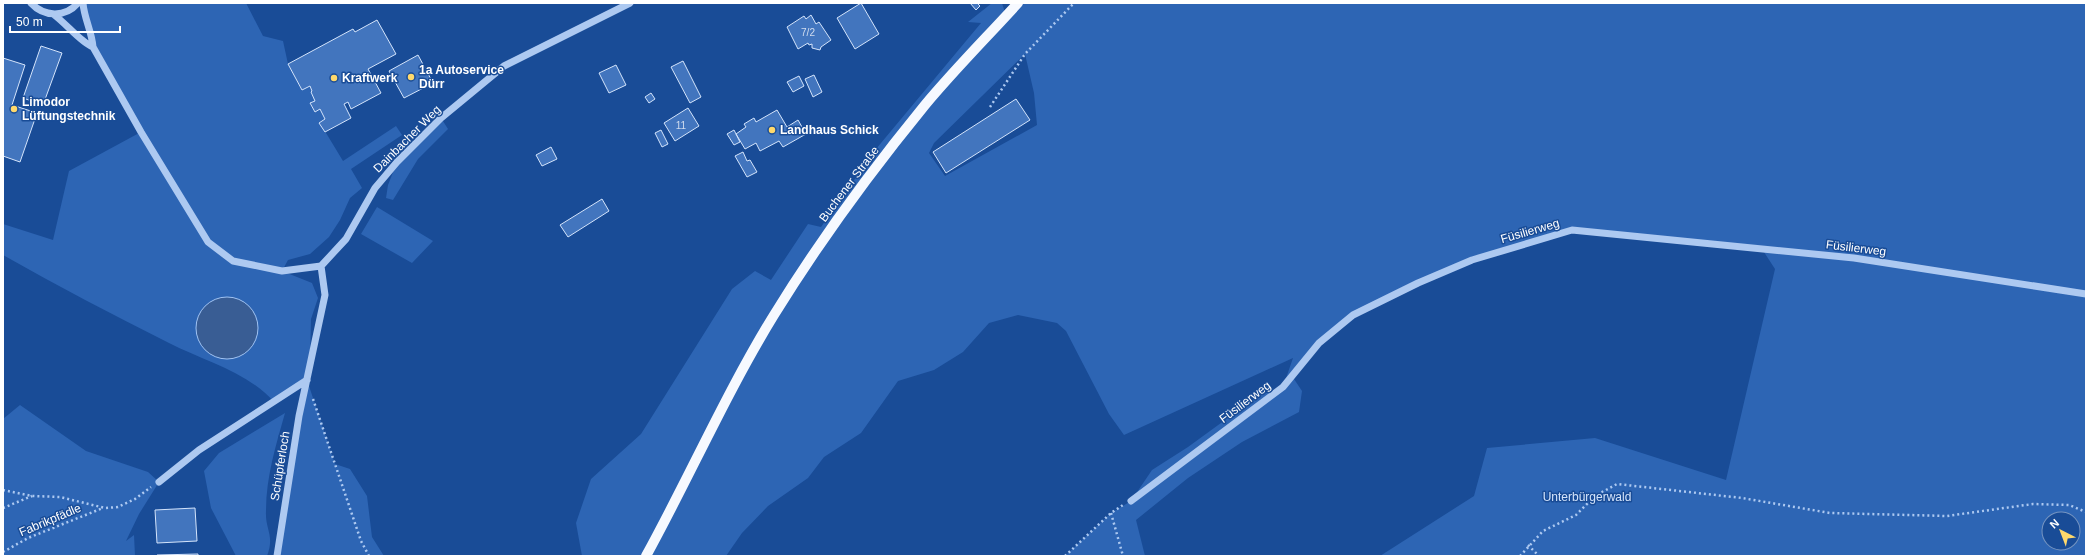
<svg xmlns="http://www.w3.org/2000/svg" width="2089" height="559" font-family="Arial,sans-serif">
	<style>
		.green { fill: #2d65b4; fill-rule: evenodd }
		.water { fill: #395d94; stroke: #a0c3f3 }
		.building { fill: #4275be; stroke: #d4e4fb }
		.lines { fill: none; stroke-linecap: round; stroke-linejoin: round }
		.path { stroke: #adc9f1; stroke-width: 2.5; stroke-dasharray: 2 3; stroke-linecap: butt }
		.minor { stroke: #adc9f1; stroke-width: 7 }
		.major { stroke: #f6f9ff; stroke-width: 10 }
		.poi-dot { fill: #ffd96c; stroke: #194c97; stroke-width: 1.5 }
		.labels { text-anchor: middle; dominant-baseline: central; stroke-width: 3; stroke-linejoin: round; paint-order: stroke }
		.number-label { font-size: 10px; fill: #d0dcef }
		.poi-label { font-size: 12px; font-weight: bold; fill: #fff; stroke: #194c97; text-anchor: start }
		.street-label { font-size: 12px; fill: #fff; stroke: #194c97 }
		.park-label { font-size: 12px; fill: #d4e4fb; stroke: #194c97 }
	</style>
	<rect width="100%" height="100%" fill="#194c97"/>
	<path class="green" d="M83 3H246L263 36 283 41 288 64 302 90 310 86 315 101 310 104 315 112 320 109 325 119 320 123 343 161 396 126 402 135 351 169 362 188 350 198 340 220 329 237 310 254 288 260 282 271 312 283 318 298 311 319 310 363 307 380 335 464 350 469 367 496 372 537 384 556H277L307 380 274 402C248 372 204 361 169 343 113 315 58 286 3 255V224L53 240 69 171 141 132 93 47Z
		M992 3H1002L1006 16 1018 3H2086V556H1380L1474 496 1487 448 1595 438 1726 480 1775 269 1762 249 1572 230 1472 260 1353 315 1319 343 1292 376 1302 391 1299 412 1242 442 1188 478 1136 520 1145 556H1065L1111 513 1131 501 1152 470 1188 447 1258 396 1283 387 1293 358 1124 435 1109 414 1066 331 1057 323 1018 315 989 323 963 352 934 370 898 381 861 433 824 457 808 478 768 506 742 533 726 556H582L576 523 591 479 641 434 732 289 755 271 771 280 808 224 821 227 876 149 981 23 968 22ZM1025 54 1034 93 1037 125 945 176 929 153 934 143ZM2049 519H2073V543H2049Z
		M441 118 448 129 418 159 393 200 386 198 388 185 397 162Z
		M377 207 433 241 412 263 361 234Z
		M20 405 86 451 148 472 159 482 139 514 126 541 134 535 135 556H3V419Z
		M285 413C276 445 266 477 266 511 265 530 275 535 267 556H236L211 508 204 471 219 453Z"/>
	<path class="water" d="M196 328a31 31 0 1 1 62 0a31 31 0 1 1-62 0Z"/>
	<path class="building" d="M861 3 879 34 855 49 837 18Z
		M970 3H977L980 6 976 10Z
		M811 15 816 24 819 22 831 40 821 47 820 50 812 48V44L809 45 808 43 798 49 787 27 804 16 806 19Z
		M377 20 396 54 368 69 381 93 351 109 348 102 344 104 351 118 325 132 319 123 325 119 320 109 315 112 310 103 315 101 311 92 312 91 310 86 302 90 288 64 353 29 355 32Z
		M41 46 62 53 43 105 23 98Z
		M418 55 433 83 404 98 389 71Z
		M3 58 25 65 12 105 37 113 20 162 3 156Z
		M683 61 701 97 690 103 671 67Z
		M616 65 626 85 609 93 599 73Z
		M814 75 822 92 813 97 805 79Z
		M799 76 804 86 793 92 787 82Z
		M651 93 655 99 649 103 645 97Z
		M1016 99 1030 120 946 173 933 152Z
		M688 108 699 126 675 141 664 123Z
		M777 110 787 127 798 120 806 134 783 147 779 141 760 151 756 143 745 149 736 134 746 127 744 124 754 118 756 122Z
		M661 130 668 144 662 147 655 133Z
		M734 130 740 142 734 145 727 134Z
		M551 147 557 159 542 166 536 155Z
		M743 152 747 161 750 160 757 172 747 177 735 156Z
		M602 199 609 211 568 237 560 225Z
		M195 508 197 541 157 543 155 510Z
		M198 554V556H157V555Z"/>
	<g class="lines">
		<path class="path" d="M990 107 1025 54 1074 3
			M313 399 361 541 369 556
			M3 490 32 496 60 497 105 508 118 507 135 499 151 487
			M3 508 32 496
			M1111 513 1123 556
			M1528 545 1539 556
			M3 552 28 538 103 508
			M1065 556 1111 513 1123 505
			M1520 556 1543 531 1576 515 1595 496 1617 484 1742 498 1830 513 1947 516 2033 504 2069 505 2086 512"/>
		<path class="minor" d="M31 3C44 17 65 18 78 3
			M83 3C84 18 92 32 93 47L141 132 208 242 233 261 282 271 321 266 346 239 375 188 397 162 441 118 504 66 630 3
			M53 14C67 24 80 42 93 47
			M159 482 199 450 307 380
			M1131 501 1283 387 1319 343 1353 315 1418 283 1472 260 1572 230 1854 258 2086 294
			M277 556 299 416 325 295 321 266"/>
		<path class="major" d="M646 556C690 476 726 393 774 315 819 242 871 171 925 105 954 70 987 37 1018 3"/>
	</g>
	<g class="poi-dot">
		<circle cx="411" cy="77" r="4"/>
		<circle cx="334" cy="78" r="4"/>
		<circle cx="14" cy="109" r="4"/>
		<circle cx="772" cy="130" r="4"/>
	</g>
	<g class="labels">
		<g class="number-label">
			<text x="808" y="32">7/2</text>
			<text x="681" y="125">11</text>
		</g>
		<g class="poi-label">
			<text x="419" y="70">1a Autoservice<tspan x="419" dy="14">Dürr</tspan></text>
			<text x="342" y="78">Kraftwerk</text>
			<text x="22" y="102">Limodor<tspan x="22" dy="14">Lüftungstechnik</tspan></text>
			<text x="780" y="130">Landhaus Schick</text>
		</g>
		<g class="street-label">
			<text transform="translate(407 139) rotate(-45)">Dainbacher Weg</text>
			<text transform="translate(849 184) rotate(-53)">Buchener Straße</text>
			<text transform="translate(1530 231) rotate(-16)">Füsilierweg</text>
			<text transform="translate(1856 248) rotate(7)">Füsilierweg</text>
			<text transform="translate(1245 402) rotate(-37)">Füsilierweg</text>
			<text transform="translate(280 466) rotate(-81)">Schüpferloch</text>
			<text transform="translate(50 520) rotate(-23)">Fabrikpfädle</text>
		</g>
		<g class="park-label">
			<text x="1587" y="497">Unterbürgerwald</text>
		</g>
	</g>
	<rect width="2089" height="559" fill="none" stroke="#ffffff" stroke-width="8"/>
	<g transform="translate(2061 531) rotate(318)"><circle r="19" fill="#194c97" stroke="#7594c1"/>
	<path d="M0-3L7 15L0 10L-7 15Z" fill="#ffd96c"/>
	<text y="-6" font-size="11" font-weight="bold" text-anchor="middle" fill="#ffffff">N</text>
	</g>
	<path d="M10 26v6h110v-6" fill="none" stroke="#ffffff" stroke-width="2"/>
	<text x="16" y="26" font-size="12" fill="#ffffff" stroke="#194c97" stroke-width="3" paint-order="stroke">50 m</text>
</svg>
